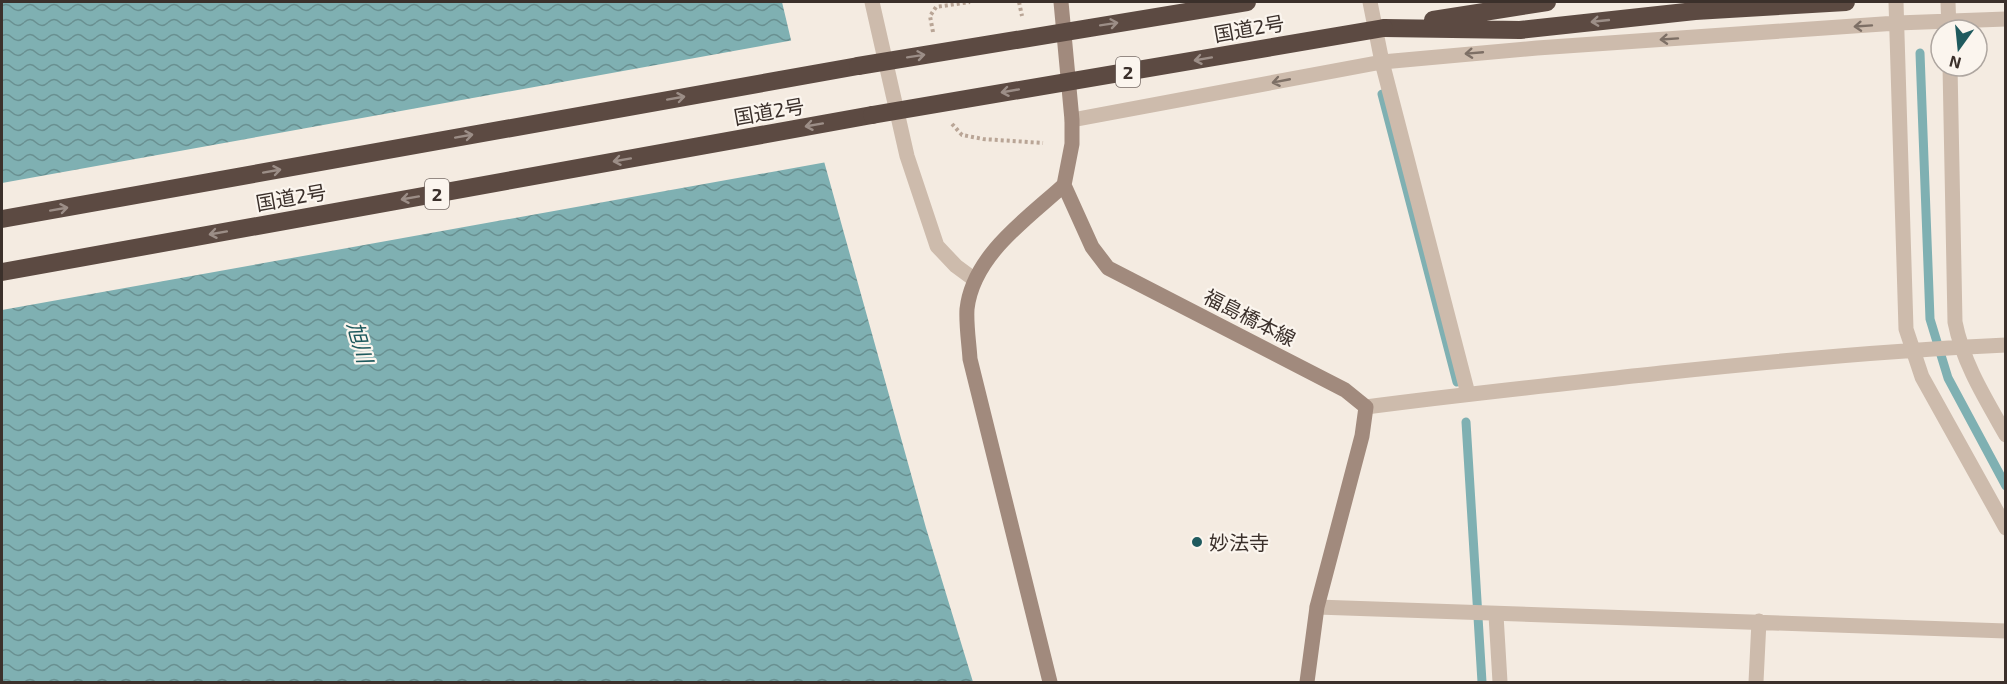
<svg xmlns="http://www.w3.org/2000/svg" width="2007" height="684" font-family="'Exo 2','Noto Sans JP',sans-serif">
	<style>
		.water { fill: url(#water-waves) }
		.pier { fill: #f4ebe1 }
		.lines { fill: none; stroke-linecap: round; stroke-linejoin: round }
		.stream { stroke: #7fb0b2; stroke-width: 9 }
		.path { stroke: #b9a596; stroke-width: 4; stroke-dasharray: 3 3; stroke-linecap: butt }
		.street { stroke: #cdbbac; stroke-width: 15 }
		.secondary { stroke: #a18a7d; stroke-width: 15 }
		.highway { stroke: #5c4a42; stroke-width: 18 }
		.highway-bridge { stroke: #5c4a42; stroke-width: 18 }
		.oneway { stroke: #9c8e87 }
		.oneway2 { stroke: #7d6f65 }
		.poi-dot { fill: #1f5a5e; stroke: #fbf5ee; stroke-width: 2 }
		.labels { text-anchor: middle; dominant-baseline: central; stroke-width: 4.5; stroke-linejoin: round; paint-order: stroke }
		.shield { fill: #fbf5ee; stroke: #756b66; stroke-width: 1.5 }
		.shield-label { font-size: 18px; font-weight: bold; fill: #3b302b }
		.street-label { font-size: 20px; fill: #3b302b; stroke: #fbf5ee }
		.poi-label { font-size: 20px; fill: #3b302b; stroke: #fbf5ee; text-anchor: start }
		.water-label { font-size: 21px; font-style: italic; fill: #1f5a5e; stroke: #fbf5ee }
	</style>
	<defs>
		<pattern id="water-waves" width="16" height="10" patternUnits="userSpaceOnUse" patternTransform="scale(1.5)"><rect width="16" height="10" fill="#7fb0b2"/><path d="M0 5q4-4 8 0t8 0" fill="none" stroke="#699091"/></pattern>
	</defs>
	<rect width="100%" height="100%" fill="#f4ebe1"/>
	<path class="water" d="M2 2H782L795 57 926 528 973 682H2Z"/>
	<path class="pier" d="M794 40 827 162 2 310V183Z"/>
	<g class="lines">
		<path class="stream" d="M1920 53 1930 319 1948 378 2006 486
			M1382 94 1457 382
			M1466 422 1482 682"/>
		<path class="path" d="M1019 2 1022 16
			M933 32 930 16 936 7 970 2
			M952 124 962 135 983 139 1043 143"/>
		<path class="street" d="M872 2 907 156 937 246 956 266 975 280
			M1370 2 1382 62 1468 394
			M1896 2 1906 329 1922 377 2006 528
			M1948 2 1949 30
			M1950 66 1955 322C1963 363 1985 398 2006 435
			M1072 120 1382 62 1537 48 1897 23 2006 19
			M1366 407C1464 394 1562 384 1661 373 1775 361 1890 350 2006 345
			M1317 607C1546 617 1776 622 2006 631
			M1496 615 1500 682
			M1756 682 1759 621"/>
		<path class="secondary" d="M1061 2 1072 120V144L1064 185 1092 247 1108 268 1345 390 1366 407 1362 436 1317 607 1307 682
			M1050 682 970 359C969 343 966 325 967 309 973 255 1028 218 1064 185"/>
		<path class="highway" d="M1433 20 1547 2
			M1384 28 1520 30 1695 11 1846 2
			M2 219 858 66
			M2 272 872 115"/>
		<path class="highway-bridge" d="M858 66 1247 2
			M872 115 1384 28"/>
	</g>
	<defs><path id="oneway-shaft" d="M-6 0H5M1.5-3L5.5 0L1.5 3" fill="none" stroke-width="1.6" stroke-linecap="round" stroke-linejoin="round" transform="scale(1.5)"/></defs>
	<g class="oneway">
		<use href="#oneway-shaft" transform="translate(1600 21) rotate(174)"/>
		<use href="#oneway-shaft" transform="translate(1109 24) rotate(-9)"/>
		<use href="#oneway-shaft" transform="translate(916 56) rotate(-9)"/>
		<use href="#oneway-shaft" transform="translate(1203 59) rotate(170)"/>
		<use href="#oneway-shaft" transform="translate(1010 91) rotate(170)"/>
		<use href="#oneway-shaft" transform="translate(676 98) rotate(-10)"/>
		<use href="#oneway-shaft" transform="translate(814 125) rotate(170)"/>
		<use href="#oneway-shaft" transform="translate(464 136) rotate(-10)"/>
		<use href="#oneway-shaft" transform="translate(622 160) rotate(170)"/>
		<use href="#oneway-shaft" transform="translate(272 171) rotate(-10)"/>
		<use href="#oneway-shaft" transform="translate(410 198) rotate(170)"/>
		<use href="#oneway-shaft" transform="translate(59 209) rotate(-10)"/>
		<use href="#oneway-shaft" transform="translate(218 233) rotate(170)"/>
	</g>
	<g class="oneway2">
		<use href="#oneway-shaft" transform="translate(1863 26) rotate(176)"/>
		<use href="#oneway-shaft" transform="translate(1669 39) rotate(176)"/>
		<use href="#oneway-shaft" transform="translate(1474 53) rotate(175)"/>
		<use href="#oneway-shaft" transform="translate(1281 81) rotate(169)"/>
	</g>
	<circle class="poi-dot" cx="1197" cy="542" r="6"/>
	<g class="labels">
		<g class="shield">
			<rect x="1116" y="57" width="24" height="30" rx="4.5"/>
			<rect x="425" y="179" width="24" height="30" rx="4.5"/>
		</g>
		<g class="shield-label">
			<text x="1128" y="72">2</text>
			<text x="437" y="194">2</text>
		</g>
		<g class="street-label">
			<text transform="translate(1249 28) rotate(-10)">国道2号</text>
			<text transform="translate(769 111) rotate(-10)">国道2号</text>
			<text transform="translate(291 197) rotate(-10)">国道2号</text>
			<text transform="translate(1250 317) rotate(27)">福島橋本線</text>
		</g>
		<g class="poi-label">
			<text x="1209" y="542">妙法寺</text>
		</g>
		<g class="water-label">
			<text transform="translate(361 342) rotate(74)">旭川</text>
		</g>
	</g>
	<rect width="2007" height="684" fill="none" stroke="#3b302b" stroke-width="6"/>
	<g transform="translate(1959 48) rotate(195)"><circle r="28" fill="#fbf5ee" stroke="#aea6a0" stroke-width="1.5"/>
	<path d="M0-4.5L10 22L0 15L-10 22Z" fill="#1f5a5e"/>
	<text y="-9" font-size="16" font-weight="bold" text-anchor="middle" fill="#3b302b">N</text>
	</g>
</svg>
